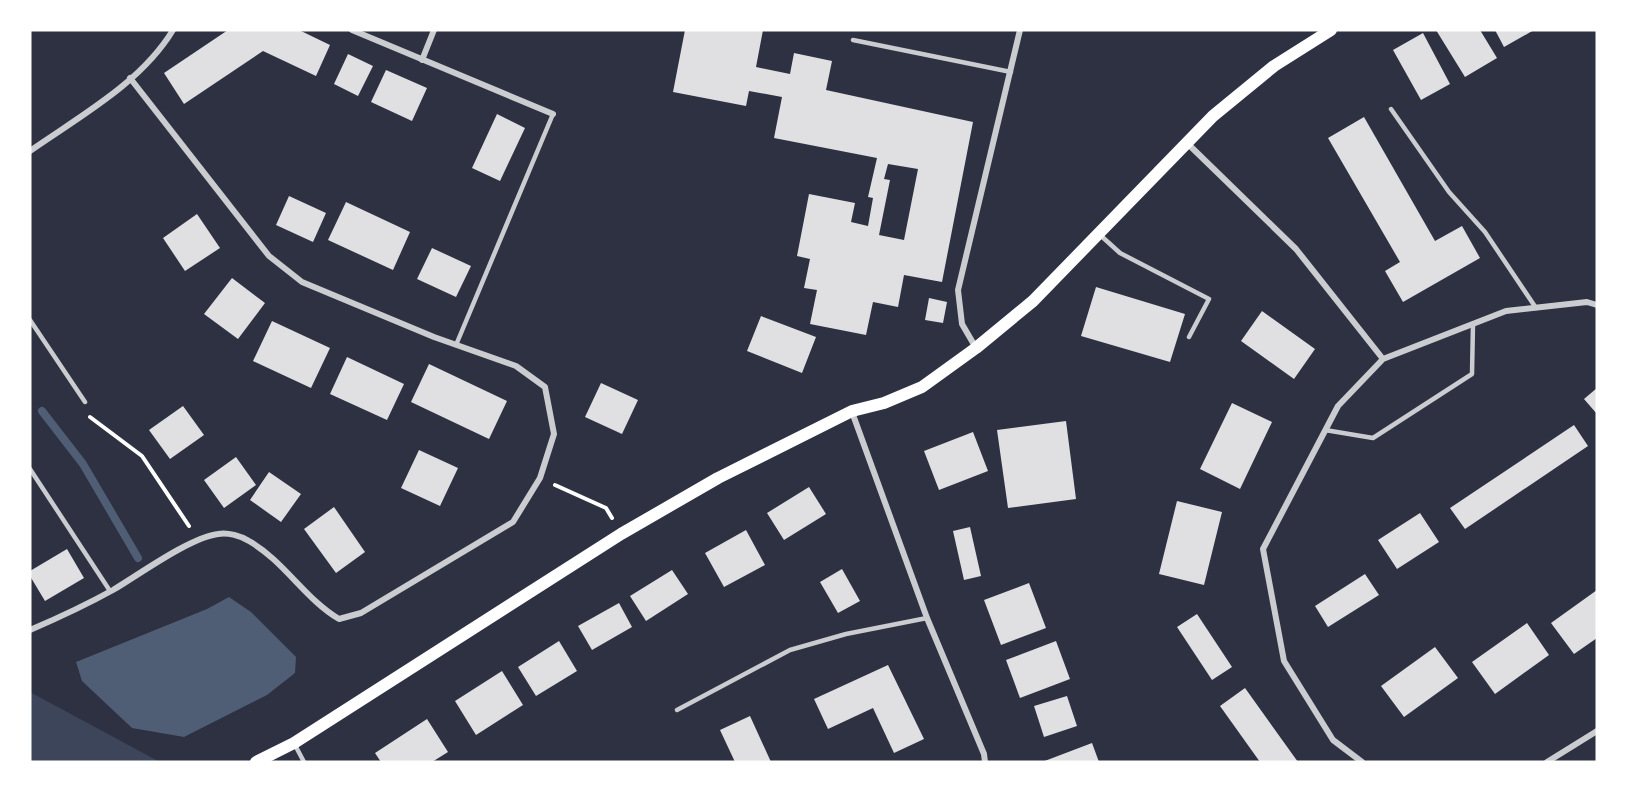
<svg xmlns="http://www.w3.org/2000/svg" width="1627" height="792" font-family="'Fira Sans',sans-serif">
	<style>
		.green { fill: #3c4559 }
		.water { fill: #4f5d75 }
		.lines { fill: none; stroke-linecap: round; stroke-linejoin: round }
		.stream { stroke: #4f5d75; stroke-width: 8 }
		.building { fill: #e0e0e3; fill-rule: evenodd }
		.path { stroke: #fff; stroke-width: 4 }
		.service { stroke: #caccd0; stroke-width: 4.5 }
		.minor { stroke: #caccd0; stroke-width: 6 }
		.secondary { stroke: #fff; stroke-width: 12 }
	</style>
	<rect width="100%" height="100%" fill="#2d3142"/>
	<path class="green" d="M30 692 160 762H30Z"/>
	<path class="water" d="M229 597 251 612 296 657 295 673 267 695 184 737 132 728 82 681 76 662 207 609Z"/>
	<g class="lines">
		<path class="stream" d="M42 411 83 464 138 558"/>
	</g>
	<path class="building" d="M228 30H299L330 45 316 76 263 51 184 104 164 73Z
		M685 30H763L756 67 790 74 794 53 832 61 826 90 973 122 942 282 904 275 898 307 873 302 866 335 810 324 817 290 804 288 810 259 797 256 809 194 855 203 851 222 868 226 873 198 868 197 877 158 774 138 782 97 749 91 746 106 673 92ZM888 164 918 169 904 240 879 235 890 180 884 179Z
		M1436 30H1480L1497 58 1465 77Z
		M1495 30H1534L1504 47Z
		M1423 33 1450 84 1421 100 1393 50Z
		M348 54 373 66 358 96 334 84Z
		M386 70 427 88 412 121 371 102Z
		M497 114 525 128 500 181 472 168Z
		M1364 117 1435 241 1462 226 1480 258 1403 302 1385 271 1400 262 1328 138Z
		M289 196 326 213 313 242 276 225Z
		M346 202 410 232 393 270 328 240Z
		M197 214 220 248 185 271 163 238Z
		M432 248 471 266 456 297 417 279Z
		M232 278 265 303 238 339 204 314Z
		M1096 287 1185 314 1170 362 1081 336Z
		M929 298 947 302 943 323 925 320Z
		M1262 311 1315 349 1294 379 1241 341Z
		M761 316 816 337 802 373 747 351Z
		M272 321 330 348 311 388 253 361Z
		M347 357 404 384 387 420 330 394Z
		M429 364 507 401 489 439 411 402Z
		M601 383 638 400 622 434 585 417Z
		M1597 388V414L1584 399Z
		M1232 403 1272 422 1240 489 1200 469Z
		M183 406 204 435 170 459 149 430Z
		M1066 421 1076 499 1008 508 997 430Z
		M1574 425 1588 446 1465 529 1450 508Z
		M973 432 988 471 939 490 924 451Z
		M419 450 458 468 440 506 401 488Z
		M236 457 256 485 224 508 204 480Z
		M269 472 301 494 281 522 250 500Z
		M809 487 826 514 784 540 767 513Z
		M1177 501 1222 512 1204 585 1159 574Z
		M334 507 365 552 336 573 304 529Z
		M1420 513 1439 542 1397 569 1378 540Z
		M970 527 981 576 964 580 953 531Z
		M746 530 765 565 724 587 705 553Z
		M67 549 84 578 45 601 30 576V571Z
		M842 569 860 601 838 613 820 582Z
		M672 570 688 594 646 621 630 596Z
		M1365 574 1379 595 1328 627 1315 606Z
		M1029 583 1046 628 1001 645 984 600Z
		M1597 590V638L1574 654 1551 623Z
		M619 603 632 627 592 650 578 626Z
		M1197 614 1232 667 1212 680 1177 627Z
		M1527 623 1549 655 1495 694 1472 662Z
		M559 641 577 671 536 696 518 667Z
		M1056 641 1070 679 1020 698 1006 660Z
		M1435 647 1458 678 1404 717 1381 686Z
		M888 665 924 739 894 753 873 708 828 729 814 699Z
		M502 671 523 705 476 735 455 701Z
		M1245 688 1298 762H1260L1220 706Z
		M1067 696 1077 726 1044 737 1034 706Z
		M750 716 771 762H735L720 730Z
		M427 719 448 752 432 762H381L375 753Z
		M1092 743 1099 762H1042Z"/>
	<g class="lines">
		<path class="path" d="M90 417 142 456 189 526
			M555 485 606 508 612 518"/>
		<path class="service" d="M853 40 1011 72
			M1391 109 1449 192 1485 232 1536 308
			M1099 234 1120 253 1209 299 1189 337
			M30 320 85 402
			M456 345 553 114
			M1325 430 1373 438 1472 374 1473 324
			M30 469 110 591
			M677 710 790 650 846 634 927 618
			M295 745 304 762"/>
		<path class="minor" d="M352 30 553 114
			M422 60 434 30
			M1187 143 1296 249 1383 359
			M30 151C80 116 141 83 173 30
			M976 348 962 324 958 290 1020 30
			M852 412 927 618 984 754 985 762
			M30 630C58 618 86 605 113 590 140 574 189 538 218 534 228 532 241 536 249 541 284 561 305 599 339 619L361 613 513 522 540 478 554 434 545 387 516 366 434 337 302 282 269 256 130 78
			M1362 762 1333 740 1284 661 1263 549 1338 406 1383 359 1506 311 1587 302 1597 305
			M1547 762 1597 731"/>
		<path class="secondary" d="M256 762 294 743 621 534 718 478 852 411 884 403 922 387 976 348 1033 301 1213 116 1274 66 1331 30"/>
	</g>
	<rect width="1627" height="792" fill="none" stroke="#ffffff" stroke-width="63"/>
</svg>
